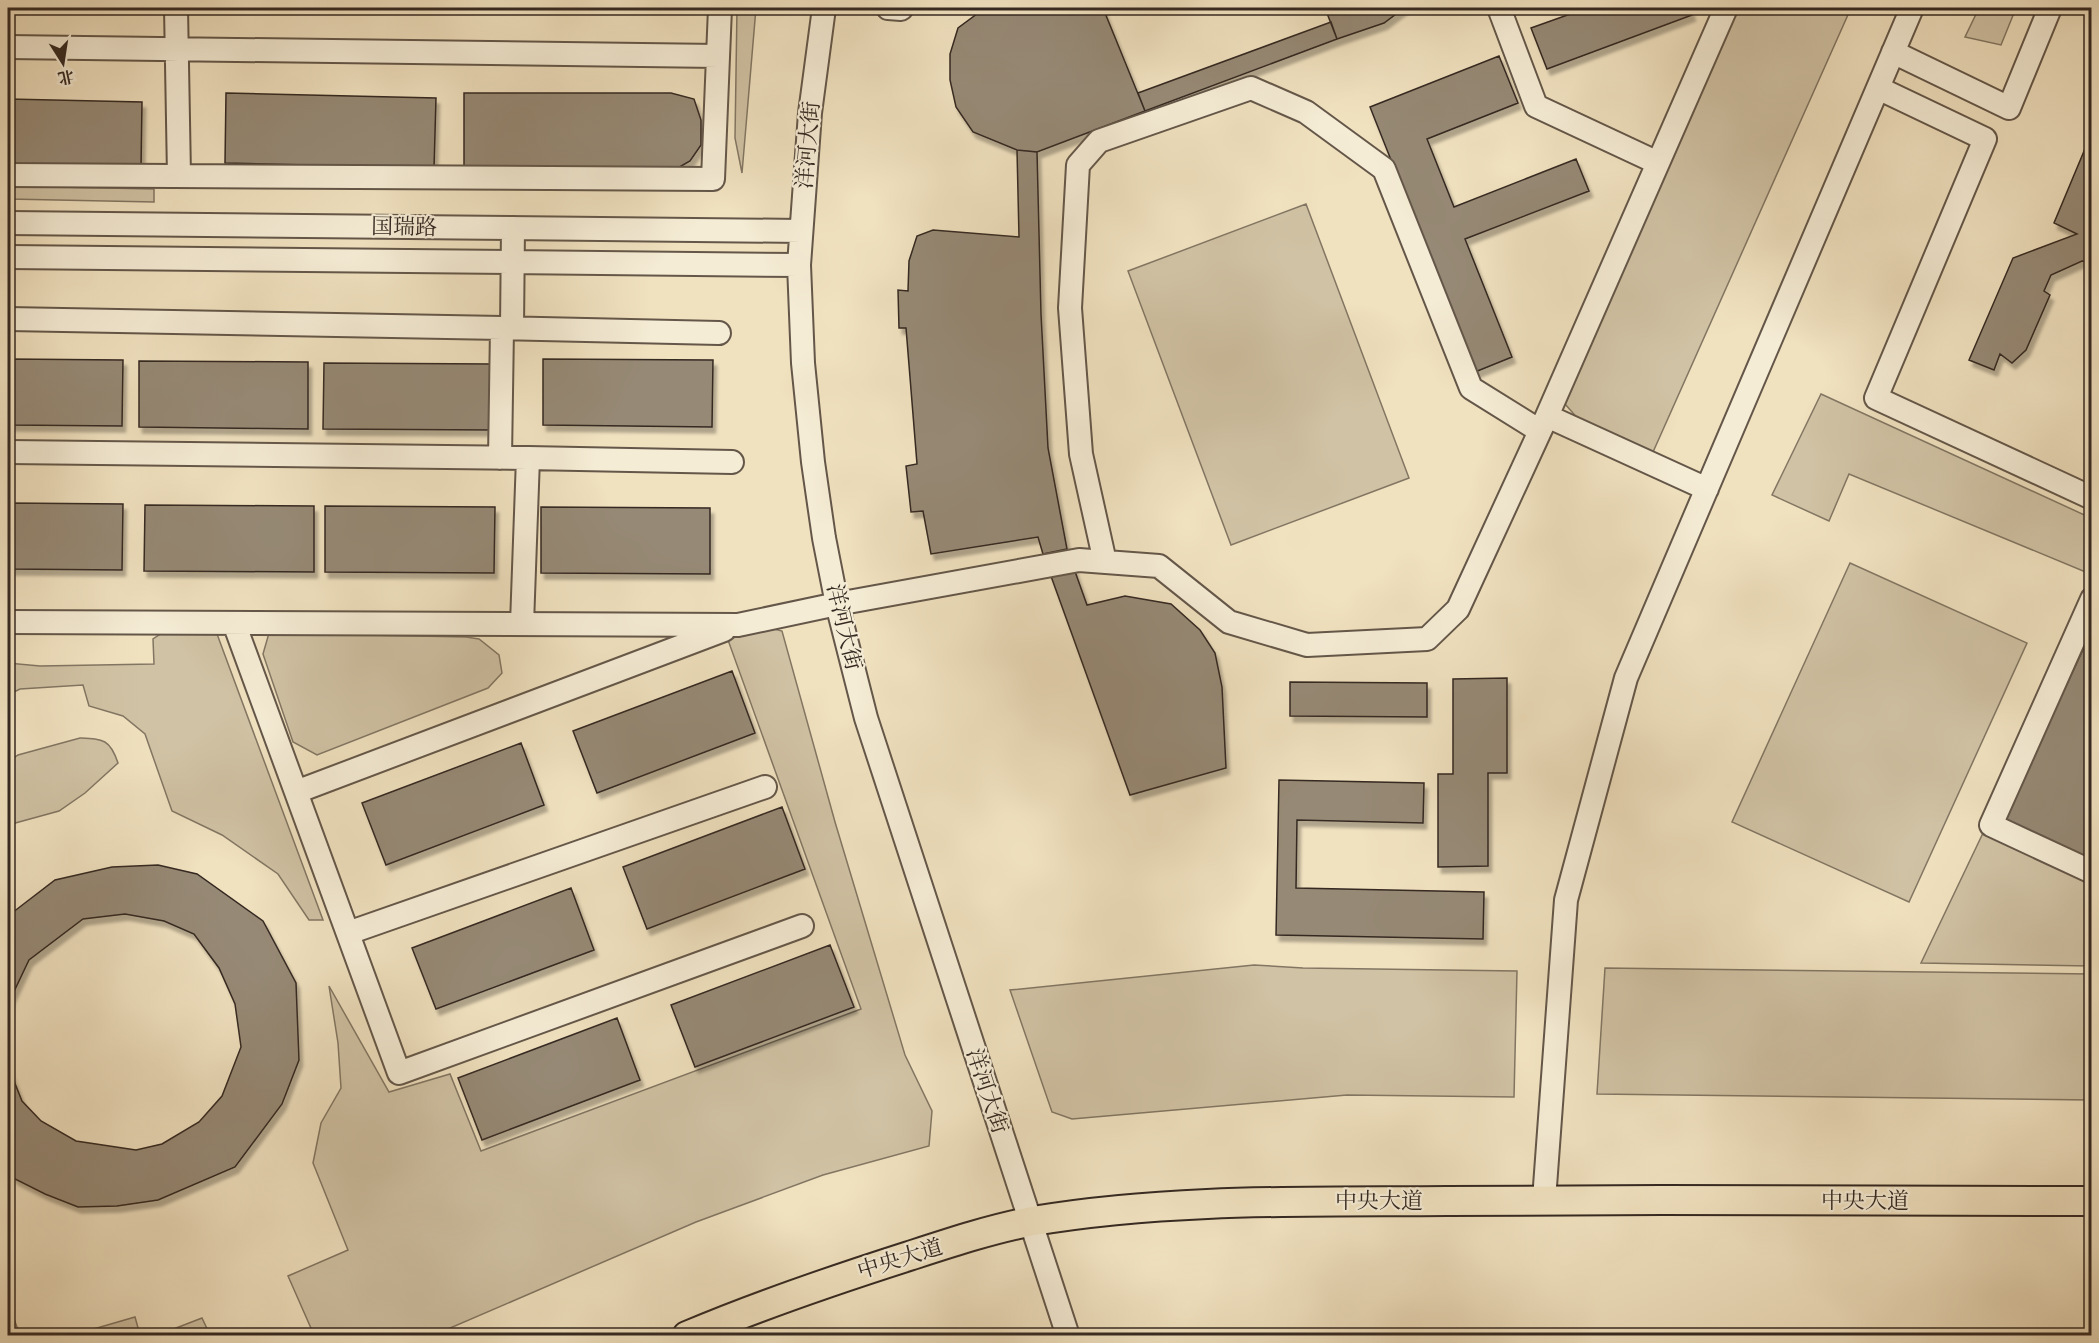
<svg xmlns="http://www.w3.org/2000/svg" width="2099" height="1343" font-family="'IM FELL Double Pica','Noto Serif SC',serif">
	<style>
		.green { fill: #d0c2a4; stroke: #827663; stroke-width: 1.5 }
		.building { fill: #968974; stroke: #352922; stroke-width: 1.5; filter: url(#shadow) }
		.lines { fill: none; stroke-linecap: round; stroke-linejoin: round }
		.minor-casing { stroke: #645749; stroke-width: 26 }
		.major-casing { stroke: #352922; stroke-width: 32 }
		.minor { stroke: #f5ecd5; stroke-width: 22 }
		.major { stroke: #f0e1bf; stroke-width: 28 }
		.labels { text-anchor: middle; dominant-baseline: central; stroke-width: 4.5; stroke-linejoin: round; paint-order: stroke }
		.street-label { font-size: 22px; fill: #352922; stroke: #f5ecd5 }
	</style>
	<defs>
		<filter id="shadow"><feDropShadow dx="3.5" dy="6" stdDeviation="1.5" flood-color="#0004"/></filter>
	</defs>
	<rect width="100%" height="100%" fill="#f0e1bf"/>
	<filter id="stains"><feTurbulence type="fractalNoise" baseFrequency=".00333" numOctaves="4"/><feColorMatrix values="0 0 0 0 .2 0 0 0 0 .09 0 0 0 0 .02 0 0 0 .5 -.17"/></filter>
	<radialGradient id="worn" r=".72"><stop offset=".6" stop-color="#630" stop-opacity="0"/><stop offset="1" stop-color="#630" stop-opacity=".3"/></radialGradient>
	<path class="green" d="M737 8H756L742 173 735 138Z
		M1737 8H1851L1653 452 1580 421 1565 404Z
		M1979 8H2016L2001 45 1965 37Z
		M8 186 154 189V202L8 199Z
		M1306 204 1409 478 1231 545 1128 271Z
		M1821 394 2091 518V566L2088 573 1849 474 1829 521 1772 495Z
		M1850 563 2027 643 1909 902 1732 822Z
		M763 626 782 631 835 822 905 1055 932 1111 929 1146 823 1175 696 1222 434 1335H314L288 1276 348 1250 313 1163 321 1123 341 1088 338 1043 329 986 389 1092 450 1074 481 1151 861 1009 728 640Z
		M162 633 217 634 323 920H309L278 874 222 835 172 811 145 734 123 716 89 706 83 685 20 689 8 695V663L40 666 154 664 153 639Z
		M269 633 466 637 479 639 499 655 502 673 488 688 317 755 293 742 263 654Z
		M80 738C103 739 110 739 118 763L85 793 59 811 8 825V762L18 755Z
		M1984 831 2091 882V966L1921 963Z
		M1254 965 1303 968 1517 971 1514 1097 1347 1095 1072 1119 1052 1112 1010 990Z
		M1605 968 2091 974V1100L1597 1094Z
		M8 1303 20 1335H8Z
		M135 1317 140 1335H73Z
		M202 1318 210 1335H158Z"/>
	<path class="building" d="M985 8H1103L1145 111 1037 152 1017 150 973 132 956 107 950 80V54L958 28Z
		M1325 8H1404L1384 23 1337 39Z
		M1587 8H1690L1692 15 1547 69 1531 28Z
		M1331 22 1337 39 1145 111 1138 93Z
		M1499 56 1518 103 1427 139 1454 207 1576 159 1589 191 1465 239 1512 357 1475 372 1370 107Z
		M226 93 436 98 434 168 225 163Z
		M464 93H671L694 99 701 120V145L690 161 676 169 464 168Z
		M8 99 142 102 141 168 8 165Z
		M2092 132V262L2082 261 2051 275 2044 291 2050 295 2026 350 2012 363 2000 354 1994 370 1969 360 2013 258 2077 234 2054 223Z
		M1017 150 1037 152 1041 314 1048 448 1067 549 1043 554 1038 537 931 554 923 511 911 512 906 466 917 464 906 328H899L898 290 908 291 909 261 917 236 933 230 1019 237Z
		M8 359 123 360 122 426 8 425Z
		M543 359 713 360 712 427 543 425Z
		M139 361 308 362V429L139 427Z
		M324 363 493 364V430L323 429Z
		M8 503 123 504 122 570 8 569Z
		M145 505 314 506V572L144 571Z
		M325 506 495 507 494 573 325 572Z
		M541 507 710 508V574L541 573Z
		M1067 549 1087 605 1125 596 1171 604 1200 630 1215 653 1222 687 1226 768 1130 795 1043 554Z
		M2092 630V866L2003 821Z
		M732 671 755 733 597 793 573 731Z
		M1507 678V773H1488V866L1438 867V774H1453V679Z
		M1290 682 1427 683V717L1290 716Z
		M521 743 544 805 386 865 362 803Z
		M1279 780 1424 783 1423 823 1297 820 1296 888 1484 892 1483 939 1276 935Z
		M782 807 805 869 647 929 623 867Z
		M158 865 197 874 263 921 296 983 299 1060 282 1104 235 1167 158 1200 117 1206 78 1207 45 1194 15 1179 8 1171V1066L22 1101 41 1121 76 1141 136 1150 162 1144 199 1122 222 1096 241 1047 235 1004 219 968 194 934 164 921 125 914 83 919 29 960 10 1000 8 1030V916L55 880 112 867Z
		M571 888 594 950 436 1009 412 948Z
		M830 945 854 1007 695 1067 671 1005Z
		M617 1018 640 1080 482 1140 458 1078Z"/>
	<g class="lines">
		<g class="minor-casing">
			<path id="minor" d="M176 8 179 176
				M824 8 810 113 799 265 803 363 813 462 824 538 837 604 866 718 1068 1336
				M888 8 901 9V8
				M1499 8 1536 106 1658 163
				M8 47 718 56
				M1893 52 2009 108 2050 8
				M1878 88 1985 139 1876 398 2092 498
				M8 175 713 179 720 8
				M8 223 801 231
				M8 257 799 265
				M8 319 502 328
				M512 328 513 228
				M8 452 528 458
				M500 458 502 328 719 333
				M1707 489 1547 416 1726 8
				M1105 562 1081 454 1070 308 1078 165 1099 141 1251 88 1306 112 1384 169 1471 388 1540 431
				M2092 599 1991 825 2092 872
				M8 622 738 625 837 604 1079 560 1159 566 1229 622 1307 645 1427 639 1458 609 1547 416
				M234 623 399 1073 802 926
				M522 624 528 458 732 462
				M296 792 724 630
				M348 933 765 787
				M1544 1200 1566 900 1626 678 1912 8"/>
		</g>
		<g class="major-casing">
			<path id="major" d="M687 1336C760 1305 834 1280 909 1256 949 1243 991 1229 1033 1221 1170 1198 1309 1202 1447 1201 1662 1199 1877 1201 2092 1201"/>
		</g>
		<use href="#minor" class="minor"/>
		<use href="#major" class="major"/>
	</g>
	<g class="labels">
		<g class="street-label">
			<text transform="translate(808 145) rotate(-85)">洋河大街</text>
			<text transform="translate(404 227) rotate(1)">国瑞路</text>
			<text transform="translate(844 627) rotate(77)">洋河大街</text>
			<text transform="translate(987 1091) rotate(72)">洋河大街</text>
			<text x="1379" y="1201">中央大道</text>
			<text x="1865" y="1201">中央大道</text>
			<text transform="translate(900 1259) rotate(-17)">中央大道</text>
		</g>
	</g>
	<rect width="2099" height="1343" fill="none" stroke="#f0e1bf" stroke-width="30"/>
	<rect x="9" y="9" width="2081" height="1325" fill="none" stroke="#352922" stroke-width="3"/>
	<rect x="15" y="15" width="2069" height="1313" fill="none" stroke="#352922" stroke-width="1.5"/>
	<g transform="translate(63 63) rotate(168)" stroke="#f5ecd5" stroke-width="4.5" paint-order="stroke">
	<path d="M0-4.5L10 22L0 15L-10 22Z" fill="#352922"/>
	<text y="-9" font-size="16" font-weight="bold" text-anchor="middle" fill="#352922">北</text>
	</g>
	<rect width="100%" height="100%" filter="url(#stains)"/>
	<rect width="100%" height="100%" fill="url(#worn)"/>
</svg>
